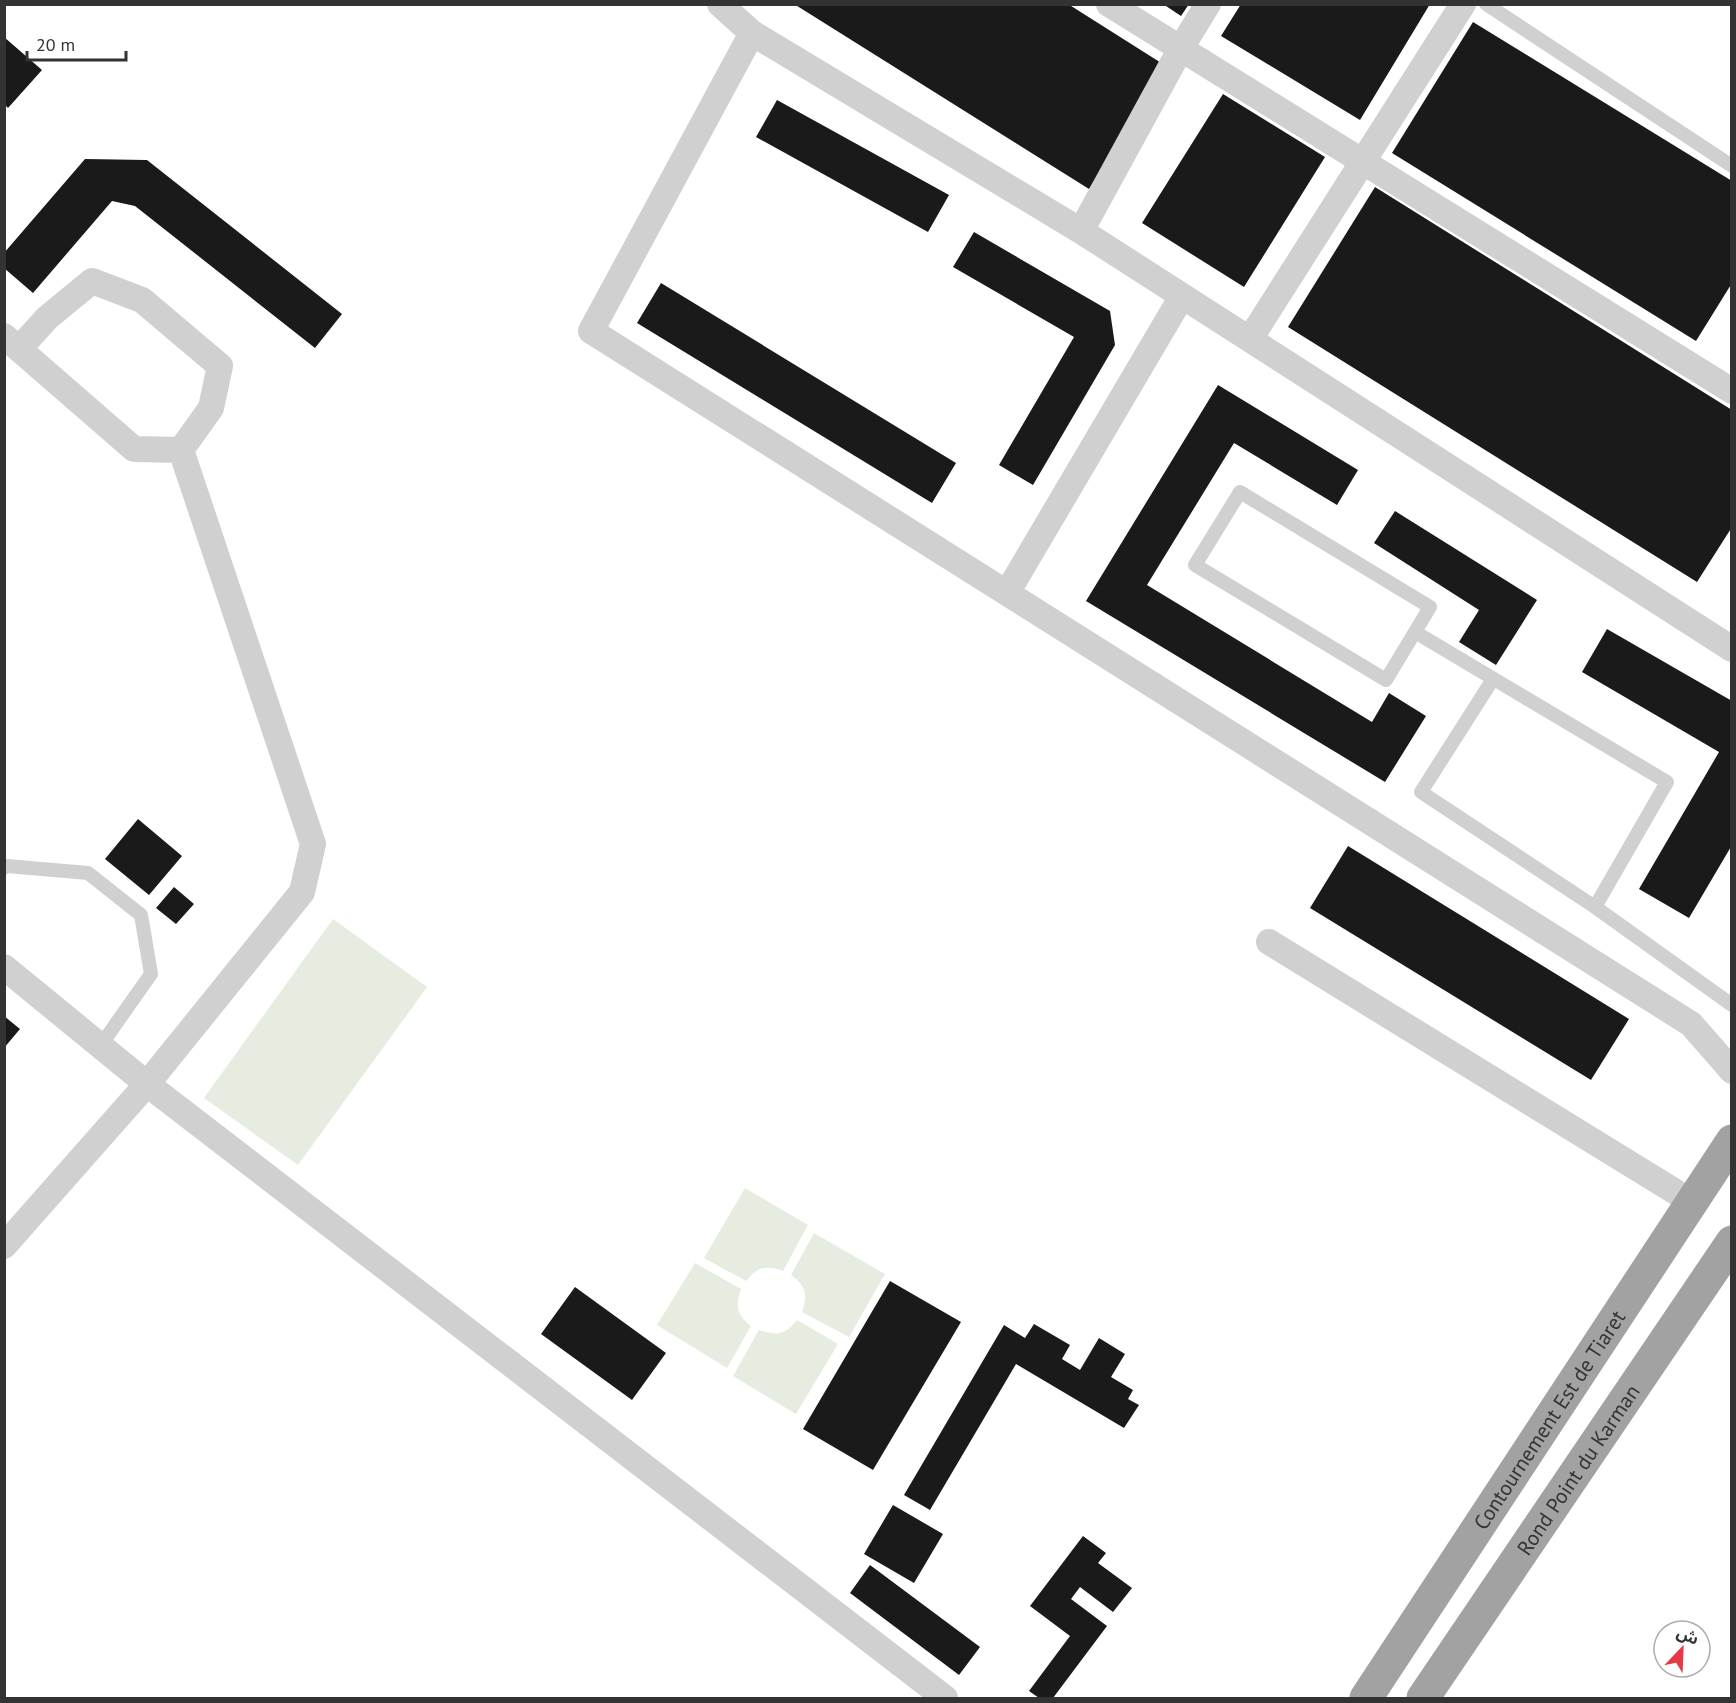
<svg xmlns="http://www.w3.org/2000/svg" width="1736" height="1703" font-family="'PT Sans','Noto Sans Arabic',sans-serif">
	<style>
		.green { fill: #e6ecdf }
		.building { fill: #1a1a1a }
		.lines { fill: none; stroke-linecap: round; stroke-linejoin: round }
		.service { stroke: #d0d0d0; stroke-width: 14 }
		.minor { stroke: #d0d0d0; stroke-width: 26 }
		.trunk { stroke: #a2a2a2; stroke-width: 33 }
		.labels { text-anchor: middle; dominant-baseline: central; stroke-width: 6; stroke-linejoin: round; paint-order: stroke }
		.street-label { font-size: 21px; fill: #333; stroke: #fff }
	</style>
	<rect width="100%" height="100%" fill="#fff"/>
	<path class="green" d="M333 919 427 987 298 1165 204 1098Z
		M745 1188 808 1225 783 1271C766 1265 757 1267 746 1281L704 1258Z
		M814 1233 885 1274 849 1337 802 1312C808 1294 806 1286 791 1275Z
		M695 1263 741 1289C735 1306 737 1315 751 1326L727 1368 657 1325Z
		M797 1320 838 1344 796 1414 733 1376 759 1330C777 1336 785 1335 797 1320Z"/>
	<path class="building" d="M794 4H1068L1166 66 1089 189Z
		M1163 4H1189L1181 16Z
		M1241 4H1430L1360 120 1221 36Z
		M1473 22 1732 181V283L1696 341 1392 153Z
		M4 37 42 70 8 108 4 104Z
		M1223 94 1325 157 1244 287 1142 223Z
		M777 100 949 195 928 232 756 137Z
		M85 159 147 160 342 314 315 348 135 206 112 201 33 293 4 268V253Z
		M1375 187 1732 410V527L1697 582 1288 327Z
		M974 232 1110 311 1115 345 1033 485 999 465 1074 337 953 267Z
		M661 283 956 463 932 503 637 323Z
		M1218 385 1358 470 1337 505 1234 443 1147 585 1372 722 1389 693 1426 716 1385 782 1086 601Z
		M1395 511 1537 600 1496 665 1459 642 1479 610 1374 543Z
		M1607 629 1732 701V845L1689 918 1639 889 1719 752 1582 672Z
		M138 819 182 856 149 895 105 859Z
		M1348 846 1629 1019 1591 1080 1310 908Z
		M174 887 194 904 176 924 156 908Z
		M4 1016 20 1029 4 1048Z
		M890 1281 961 1322 873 1470 803 1429Z
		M575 1287 666 1353 632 1400 541 1334Z
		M1034 1324 1070 1345 1062 1359 1080 1370 1099 1338 1125 1354 1111 1377 1133 1390 1128 1399 1139 1405 1124 1428 1016 1364 930 1510 904 1495 1004 1325 1025 1338Z
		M893 1505 943 1534 914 1583 864 1554Z
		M1083 1536 1106 1553 1098 1563 1132 1588 1113 1612 1080 1587 1071 1599 1107 1626 1053 1698H1039L1029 1691 1070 1636 1030 1606Z
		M870 1565 980 1647 959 1675 850 1593Z"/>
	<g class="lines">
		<path class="service" d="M1486 4 1732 166
			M1240 492 1430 607 1386 680 1195 565Z
			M1415 632 1667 782 1595 907 1421 792 1493 679
			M4 868 7 866 88 873 141 915 151 974 101 1045
			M1595 907 1732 1005"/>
		<path class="minor" d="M720 4 752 33 1081 231 1732 649
			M1109 4 1732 391
			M752 33 591 331 1691 1024 1732 1071
			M1081 231 1181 48 1208 4
			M4 336 134 449 181 450 211 408 220 366 142 300 92 281 47 318 19 349
			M1250 339 1463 4
			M1007 593 1182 296
			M1269 942 1692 1202
			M4 967 147 1084 945 1698
			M4 1246 147 1084 302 892 313 844 181 450"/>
		<g class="trunk">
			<path id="s1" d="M1366 1698 1732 1141"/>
			<path id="s2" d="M1423 1698 1732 1242"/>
		</g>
	</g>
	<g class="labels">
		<g class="street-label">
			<text stroke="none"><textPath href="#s1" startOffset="333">Contournement Est de Tiaret</textPath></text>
			<text stroke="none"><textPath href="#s2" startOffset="276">Rond Point du Karman</textPath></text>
		</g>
	</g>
	<rect width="1736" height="1703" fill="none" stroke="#333333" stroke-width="12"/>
	<g transform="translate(1682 1649) rotate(23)"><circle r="28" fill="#ffffff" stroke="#adadad" stroke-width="1.5"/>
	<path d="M0-4.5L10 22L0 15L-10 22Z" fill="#e63946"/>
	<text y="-9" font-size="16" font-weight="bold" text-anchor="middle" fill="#333333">ش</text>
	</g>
	<path d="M27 51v9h99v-9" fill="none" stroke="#333333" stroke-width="3"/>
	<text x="36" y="51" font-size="18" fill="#333333" stroke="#ffffff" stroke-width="4.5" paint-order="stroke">20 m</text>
</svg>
